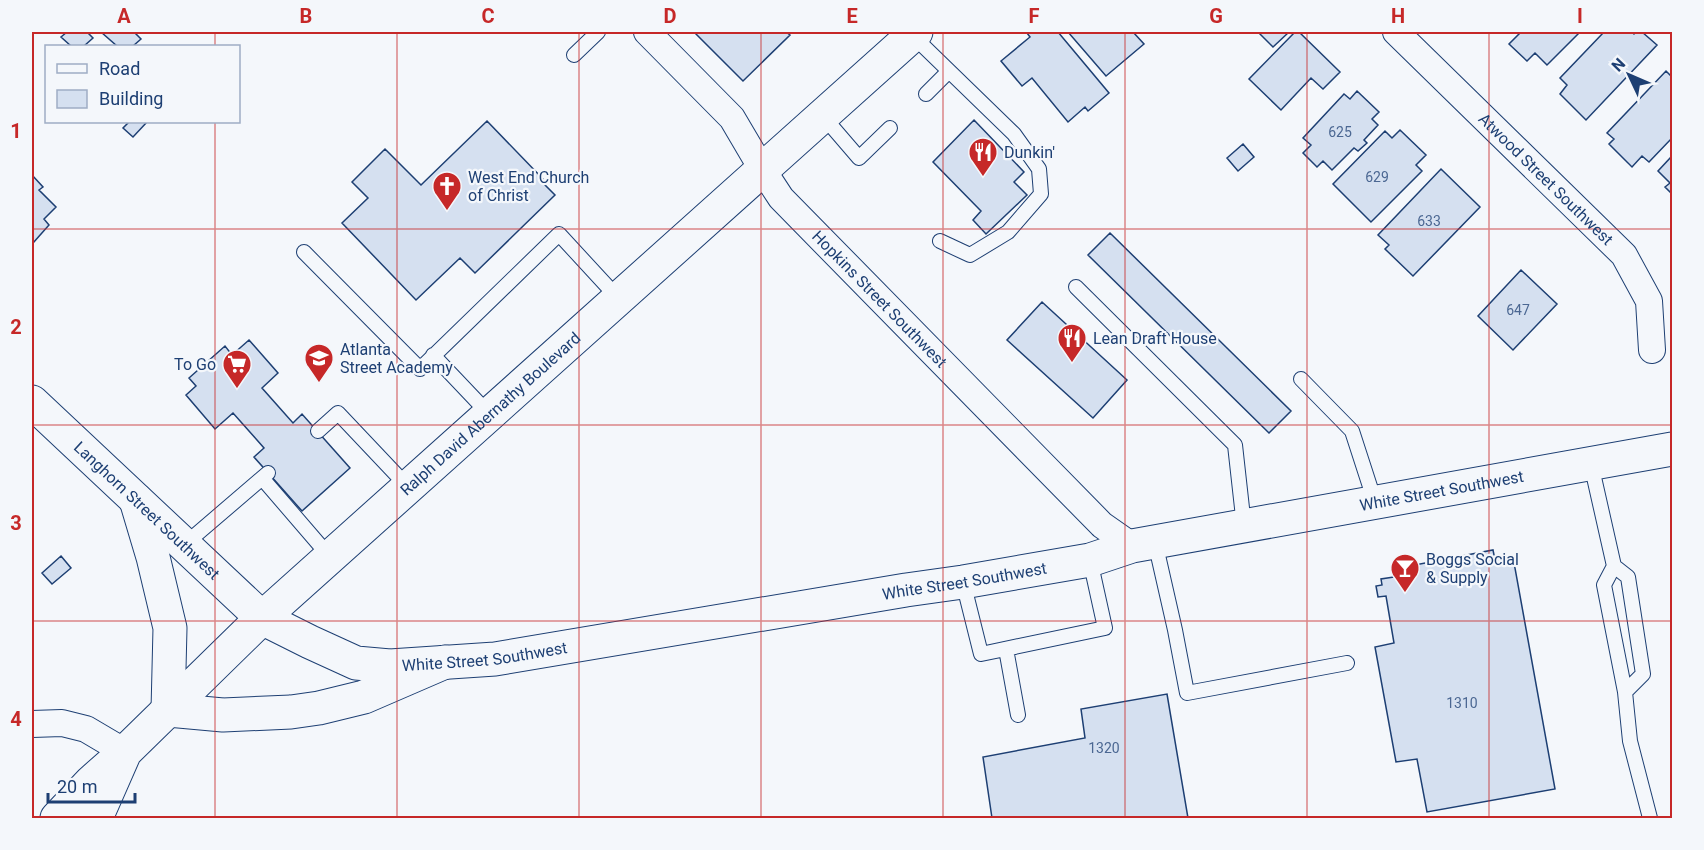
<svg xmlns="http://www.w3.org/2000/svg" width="1704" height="850" font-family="Roboto,sans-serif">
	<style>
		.building { fill: #d5e0f0; stroke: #1d3f73; stroke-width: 1.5 }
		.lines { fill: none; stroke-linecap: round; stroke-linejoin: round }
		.service-casing { stroke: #1d3f73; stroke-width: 16 }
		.minor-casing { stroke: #1d3f73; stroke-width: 28 }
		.tertiary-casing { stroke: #1d3f73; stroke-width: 35 }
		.secondary-casing { stroke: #1d3f73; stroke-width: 35 }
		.service { stroke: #f4f7fb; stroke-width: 14 }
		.minor { stroke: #f4f7fb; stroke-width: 26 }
		.tertiary { stroke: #f4f7fb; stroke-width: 33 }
		.secondary { stroke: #f4f7fb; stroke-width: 33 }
		.grid { fill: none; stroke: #c62828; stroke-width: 1.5; stroke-opacity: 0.55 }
		.labels { text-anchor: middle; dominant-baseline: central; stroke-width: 4.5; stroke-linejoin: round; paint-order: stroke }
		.number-label { font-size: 14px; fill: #4b6792 }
		.poi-label { font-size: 16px; fill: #1d3f73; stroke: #f4f7fb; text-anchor: start }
		.street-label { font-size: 16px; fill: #1d3f73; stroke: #f4f7fb }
		.neatline { fill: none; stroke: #c62828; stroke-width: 2 }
		.grid-label { font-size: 20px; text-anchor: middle; font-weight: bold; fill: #c62828 }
	</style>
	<rect width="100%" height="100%" fill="#f4f7fb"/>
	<path class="building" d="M67 32H87L93 38 84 46H71L61 37Z
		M101 32H134L141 39 133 46H117Z
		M694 32H786L790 35 743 81Z
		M1028 32H1058L1109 93 1088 111 1085 107 1068 122 1032 78 1022 86 1001 61 1030 37 1027 33Z
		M1068 32H1133L1144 44 1106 76Z
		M1258 32H1289L1273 47Z
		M1295 32H1299L1340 72 1323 89 1311 78 1281 110 1249 79Z
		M1521 32H1580L1547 65 1535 53 1527 61 1509 44Z
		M1604 32H1632L1634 34 1636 32H1642L1657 45 1586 120 1560 94 1567 85 1560 78Z
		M1666 71 1672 77V138L1649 162 1642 156 1632 167 1609 144 1614 139 1607 133Z
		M1357 91 1379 112 1372 119 1378 125 1364 140 1367 143 1358 151 1354 148 1332 170 1323 161 1317 167 1303 153 1311 145 1303 138 1344 94 1350 99Z
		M974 120 1024 172 1014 182 1027 195 986 234 973 220 981 211 933 162Z
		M487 121 543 179 541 181 555 195 475 273 460 258 416 300 342 223 368 198 352 182 385 149 421 185Z
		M129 122H147L133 137 123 128Z
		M1400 130 1426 155 1416 165 1422 171 1371 222 1333 184 1385 131 1392 138Z
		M1243 144 1254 157 1238 171 1227 158Z
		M1672 156V194L1665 187 1670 183 1658 171Z
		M1441 169 1480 207 1413 276 1385 249 1389 245 1378 235Z
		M32 175 43 187 39 190 56 207 44 219 49 225 33 243Z
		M1110 233 1291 411 1269 433 1088 255Z
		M1521 270 1557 304 1513 350 1478 316Z
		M1042 302 1127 380 1093 418 1007 340Z
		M249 340 278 373 262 388 293 423 302 414 350 468 302 511 254 457 264 448 233 413 215 429 186 395 196 386 189 378 225 346 232 355Z
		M1493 550 1495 560 1513 557 1555 789 1427 812 1417 759 1396 762 1375 647 1394 643 1386 596 1378 597 1376 586 1382 585 1381 579 1401 576 1399 568Z
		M61 556 71 568 52 584 42 573Z
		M1167 694 1188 818H992L983 757 1085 738 1081 709Z"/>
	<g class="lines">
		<g class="service-casing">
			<path id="service" d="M912 35 1014 134 1039 169 1041 194 1008 232 970 255 940 241
				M574 55 598 32
				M926 94 949 71
				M822 115 859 158 890 128
				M304 252 420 369 559 234 618 298
				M1076 287 1235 445 1244 526
				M433 355 489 414
				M1301 379 1352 431 1375 502
				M318 431 338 413 408 487
				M1591 464 1614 566 1604 585 1625 692 1630 741 1650 818
				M262 478 330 557
				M1155 542 1175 630 1187 693 1347 663
				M184 545 268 473
				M1614 566 1628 577 1643 674 1625 692
				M963 582 981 654 1105 628 1090 560
				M1006 649 1018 715"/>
		</g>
		<g class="minor-casing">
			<g id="minor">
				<path id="s1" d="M647 32 732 118 762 169 781 198 1102 525 1132 546"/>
				<path id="s2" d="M1396 32 1624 255 1649 301 1652 350"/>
				<path d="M32 724 62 723 86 729 125 752"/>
			</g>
		</g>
		<g class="tertiary-casing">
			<g id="tertiary">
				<path id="s3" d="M32 402 262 618 310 642 356 663 390 666 495 659 906 590 963 582 1090 560 1132 546 1672 449"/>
			</g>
		</g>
		<g class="secondary-casing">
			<g id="secondary">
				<path d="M136 500 153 557 170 628 168 710"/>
				<path d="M168 710 223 715 291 712 319 708 364 697 445 662"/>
				<path d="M57 818 91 782 117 759"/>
				<path id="s4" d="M96 818 125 752 262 618 916 32"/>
			</g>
		</g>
		<use href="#service" class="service"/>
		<use href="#minor" class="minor"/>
		<use href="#tertiary" class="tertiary"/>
		<use href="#secondary" class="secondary"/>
	</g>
	<path class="grid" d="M215 32V46M397 32V818M579 32V818M761 32V818M943 32V818M1125 32V818M1307 32V818M1489 32V818M215 122V818M32 229H1672M32 425H1672M32 621H1672"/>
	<defs>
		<g id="restaurant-pin" transform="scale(1.5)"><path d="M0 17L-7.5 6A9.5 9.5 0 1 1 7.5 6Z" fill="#c62828" stroke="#f4f7fb"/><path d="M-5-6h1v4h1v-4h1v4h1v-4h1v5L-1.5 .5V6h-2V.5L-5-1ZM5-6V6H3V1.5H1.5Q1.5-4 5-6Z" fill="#fff"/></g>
		<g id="church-pin" transform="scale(1.5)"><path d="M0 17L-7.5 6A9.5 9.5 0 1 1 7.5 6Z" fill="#c62828" stroke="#f4f7fb"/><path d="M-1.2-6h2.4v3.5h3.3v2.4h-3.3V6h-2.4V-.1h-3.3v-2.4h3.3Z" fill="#fff"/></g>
		<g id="school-pin" transform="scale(1.5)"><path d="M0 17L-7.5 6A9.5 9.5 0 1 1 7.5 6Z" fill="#c62828" stroke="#f4f7fb"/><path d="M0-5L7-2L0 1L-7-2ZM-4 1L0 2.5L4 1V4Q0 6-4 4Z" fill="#fff"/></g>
		<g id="supermarket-pin" transform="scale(1.5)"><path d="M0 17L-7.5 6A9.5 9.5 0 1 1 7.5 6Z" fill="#c62828" stroke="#f4f7fb"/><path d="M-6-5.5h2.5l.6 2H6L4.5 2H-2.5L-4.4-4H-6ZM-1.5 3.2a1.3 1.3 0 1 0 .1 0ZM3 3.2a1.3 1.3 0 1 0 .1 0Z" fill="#fff"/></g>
		<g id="bar-pin" transform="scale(1.5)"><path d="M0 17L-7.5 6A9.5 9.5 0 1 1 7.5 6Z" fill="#c62828" stroke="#f4f7fb"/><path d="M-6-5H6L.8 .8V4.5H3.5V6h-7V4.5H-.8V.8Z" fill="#fff"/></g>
	</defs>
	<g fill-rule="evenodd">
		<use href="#restaurant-pin" x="983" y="152"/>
		<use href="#church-pin" x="447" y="186"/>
		<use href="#restaurant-pin" x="1072" y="338"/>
		<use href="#school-pin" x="319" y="358"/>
		<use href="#supermarket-pin" x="237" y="364"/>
		<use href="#bar-pin" x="1405" y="568"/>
	</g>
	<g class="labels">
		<g class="number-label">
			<text x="1340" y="132">625</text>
			<text x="1377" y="177">629</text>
			<text x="1429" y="221">633</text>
			<text x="1518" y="310">647</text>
			<text x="1462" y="703">1310</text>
			<text x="1104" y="748">1320</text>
		</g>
		<g class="poi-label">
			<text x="1004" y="152">Dunkin'</text>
			<text x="468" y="177">West End Church<tspan x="468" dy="18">of Christ</tspan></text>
			<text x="1093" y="338">Lean Draft House</text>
			<text x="340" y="349">Atlanta<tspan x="340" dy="18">Street Academy</tspan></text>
			<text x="216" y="364" text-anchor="end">To Go</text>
			<text x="1426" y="559">Boggs Social<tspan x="1426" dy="18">&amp; Supply</tspan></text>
		</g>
		<g class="street-label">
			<text stroke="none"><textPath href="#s2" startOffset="210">Atwood Street Southwest</textPath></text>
			<text stroke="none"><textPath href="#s1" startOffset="356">Hopkins Street Southwest</textPath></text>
			<text stroke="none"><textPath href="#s4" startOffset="570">Ralph David Abernathy Boulevard</textPath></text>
			<text stroke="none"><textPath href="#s3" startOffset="1521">White Street Southwest</textPath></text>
			<text stroke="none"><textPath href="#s3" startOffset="158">Langhorn Street Southwest</textPath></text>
			<text stroke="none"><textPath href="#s3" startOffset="1035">White Street Southwest</textPath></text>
			<text stroke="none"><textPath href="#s3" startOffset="549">White Street Southwest</textPath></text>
		</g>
	</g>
	<rect width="1704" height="850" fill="none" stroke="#f4f7fb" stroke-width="66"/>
	<rect x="45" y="45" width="195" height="78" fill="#f4f7fb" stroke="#9eadc5" stroke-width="1.5"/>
	<rect x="57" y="64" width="30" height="9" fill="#f4f7fb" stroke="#9eadc5" stroke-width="1.5"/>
	<text x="99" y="75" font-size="18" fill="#1d3f73">Road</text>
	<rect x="57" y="90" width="30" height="18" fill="#d5e0f0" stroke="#9eadc5" stroke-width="1.5"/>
	<text x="99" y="105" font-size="18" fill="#1d3f73">Building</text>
	<g transform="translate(1629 75) rotate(314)" stroke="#f4f7fb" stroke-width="4.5" paint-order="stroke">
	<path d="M0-4.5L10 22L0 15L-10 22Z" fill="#1d3f73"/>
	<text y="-9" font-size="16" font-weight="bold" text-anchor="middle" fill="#1d3f73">N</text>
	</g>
	<path d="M48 793v9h87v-9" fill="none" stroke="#1d3f73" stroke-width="3"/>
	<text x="57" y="793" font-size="18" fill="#1d3f73" stroke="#f4f7fb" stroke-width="4.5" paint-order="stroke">20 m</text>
	<rect x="33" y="33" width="1638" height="784" class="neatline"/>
	<g class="grid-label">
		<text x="124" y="23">A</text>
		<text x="306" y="23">B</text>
		<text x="488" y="23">C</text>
		<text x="670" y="23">D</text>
		<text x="852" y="23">E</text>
		<text x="1034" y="23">F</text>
		<text x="1216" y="23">G</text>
		<text x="1398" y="23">H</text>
		<text x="1580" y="23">I</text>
		<text x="16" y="138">1</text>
		<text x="16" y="334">2</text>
		<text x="16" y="530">3</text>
		<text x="16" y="726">4</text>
	</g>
</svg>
